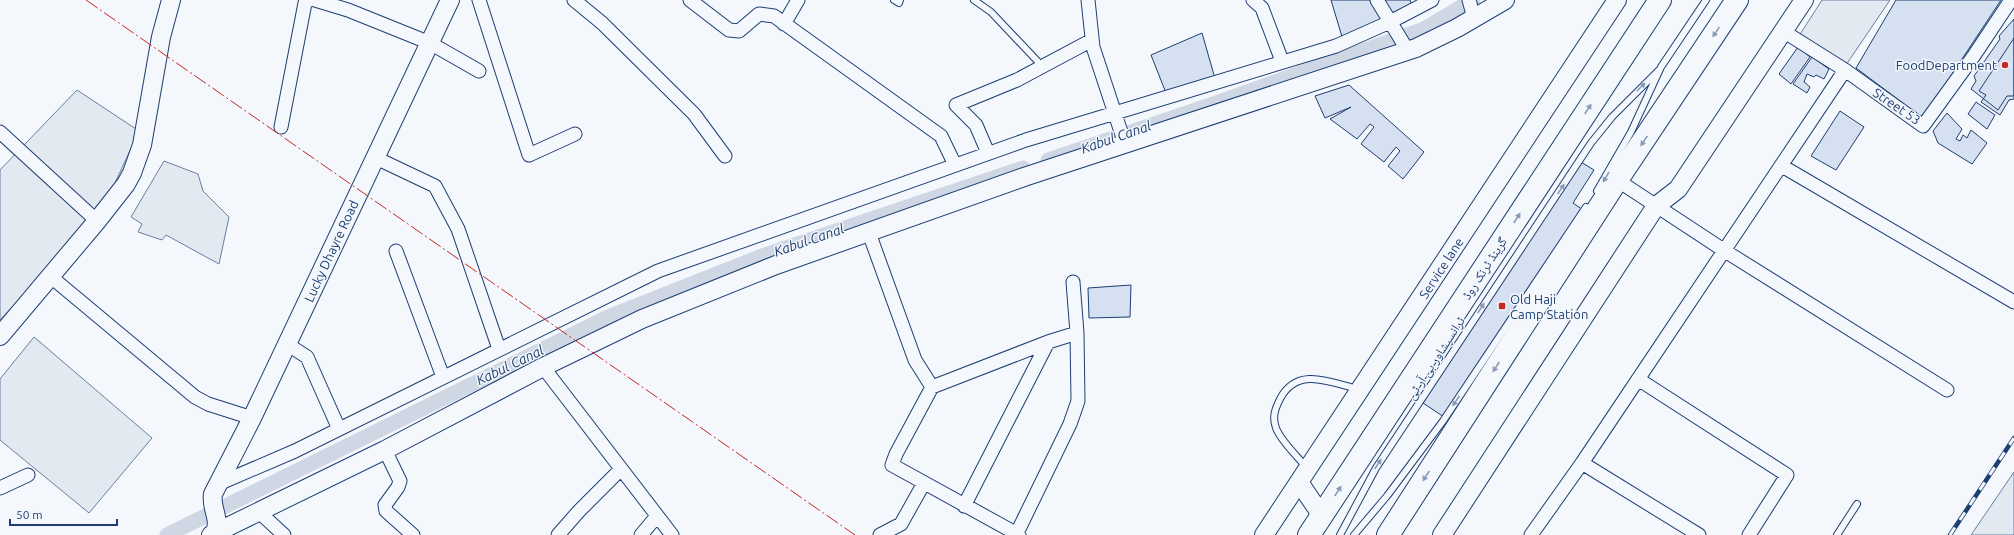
<svg xmlns="http://www.w3.org/2000/svg" width="2014" height="535" font-family="Ubuntu,'Noto Naskh Arabic',sans-serif">
	<style>
		.green { fill: #e3e9f0; stroke: #687fa3 }
		.lines { fill: none; stroke-linecap: round; stroke-linejoin: round }
		.canal { stroke: #cfd7e4; stroke-width: 15 }
		.building { fill: #d5e0f0; stroke: #1d3f73 }
		.lane-casing { stroke: #1d3f73; stroke-width: 8 }
		.street-casing { stroke: #1d3f73; stroke-width: 15 }
		.secondary-casing { stroke: #1d3f73; stroke-width: 20 }
		.highway-casing { stroke: #1d3f73; stroke-width: 24 }
		.lane { stroke: #f4f7fb; stroke-width: 6 }
		.street { stroke: #f4f7fb; stroke-width: 13 }
		.secondary { stroke: #f4f7fb; stroke-width: 18 }
		.highway { stroke: #f4f7fb; stroke-width: 22 }
		.rail-casing { stroke: #1d3f73; stroke-width: 4.5 }
		.rail { stroke: #f4f7fb; stroke-width: 3; stroke-dasharray: 9; stroke-linecap: butt }
		.power { stroke: #c62828; stroke-width: 1; stroke-dasharray: 14 3 2 3; stroke-linecap: butt }
		.oneway { fill: #889bb7 }
		.poi-dot { fill: #c62828; stroke: #f4f7fb; stroke-width: 1.5 }
		.labels { text-anchor: middle; dominant-baseline: central; stroke-width: 3; stroke-linejoin: round; paint-order: stroke }
		.poi-label { font-size: 13px; fill: #1d3f73; stroke: #f4f7fb; text-anchor: end }
		.street-label { font-size: 13px; fill: #1d3f73; stroke: #f4f7fb }
		.water-label { font-size: 14px; font-style: italic; fill: #1d3f73; stroke: #f4f7fb }
	</style>
	<rect width="100%" height="100%" fill="#f4f7fb"/>
	<path class="green" d="M1822 0H1890L1846 65 1799 36Z
		M77 90 139 131 103 209 0 320V170Z
		M164 161 198 174 203 191 229 217 219 264 166 235 162 240 138 232 142 224 131 217Z
		M34 337 152 438 89 513 0 440V379Z
		M2014 472V535H1971Z"/>
	<g class="lines">
		<path class="canal" d="M1048 160 1216 103 1424 29 1473 0
			M167 535 608 317 762 256 1023 168"/>
	</g>
	<path class="building" d="M1331 0H1372L1385 21 1343 40Z
		M1382 0H1410L1412 5 1391 16Z
		M1896 0H2001L1923 118 1856 68Z
		M2014 19V96H2007L1998 110 1971 89 1976 81 1974 76 2000 39 1999 36Z
		M1202 33 1216 82 1168 98 1151 55Z
		M2014 38V99L2009 100 2000 115 1981 102 1986 95 1979 91Z
		M1798 47 1810 57 1791 84 1779 74Z
		M1812 57 1829 69 1824 79 1816 75 1814 77 1807 74 1804 82 1810 87 1807 93 1793 84Z
		M1349 85 1424 152 1403 179 1388 166 1400 151 1396 147 1384 162 1361 144 1374 127 1370 124 1357 139 1330 119 1351 107 1325 118 1315 96Z
		M1976 102 1995 115 1987 129 1968 114Z
		M1840 111 1864 127 1836 170 1811 156Z
		M1947 113 1962 129 1956 139 1960 141 1963 135 1967 138 1971 130 1987 143 1972 164 1938 143 1933 131Z
		M1581 162 1594 170 1573 203 1583 210 1444 417 1423 403Z
		M1131 285 1130 317 1089 318 1088 288Z"/>
	<g class="lines">
		<g class="lane-casing">
			<path id="lane" d="M894 0 899 3 900 0
				M974 0 991 12 1043 67
				M1597 191 1631 132 1661 67 1706 0
				M1306 467C1298 457 1280 440 1276 428 1272 417 1275 409 1280 399 1297 366 1330 382 1357 389
				M1340 535 1376 468 1591 143 1612 117 1659 70
				M1354 535 1387 496 1443 421 1586 207
				M1837 535 1857 504"/>
		</g>
		<g class="street-casing">
			<path id="street" d="M315 0 348 10 430 43 479 71
				M479 0 529 155 575 134
				M574 0 602 23 694 114 725 156
				M690 0 729 30 739 31 759 14 774 16 941 136 955 165
				M1088 0 1093 47 1125 144
				M1253 0 1262 8 1282 61
				M1377 0 1408 51
				M1469 0 1474 18
				M784 24 798 0
				M1783 31 1845 70 1923 126 1973 57 2011 0
				M281 127 305 3 309 0
				M0 132 97 221
				M988 153 976 125 956 105 1017 80 1092 40
				M376 158 435 186 458 229 499 349
				M1782 166 2014 302
				M1617 180 1725 251 1947 390
				M869 233 915 360 932 387 896 454 892 465 1019 535
				M396 251 443 377
				M50 276 195 397 208 404 252 418
				M1073 282 1077 333
				M287 344 307 357 339 429
				M543 367 672 535
				M1638 379 1787 475 1749 535
				M932 387 1048 342 1077 333 1078 401 1070 424 1016 535
				M385 450 400 481 398 487 385 505 386 511 413 535
				M1582 463 1699 535
				M218 484 295 451 658 271 1026 140 1336 46 1390 22 1432 0
				M0 488 28 475
				M964 506 1048 342
				M258 511 284 535
				M558 535 579 511 621 469
				M641 535 657 516
				M880 535 901 524 924 483
				M1531 535 1582 463 1845 70"/>
		</g>
		<g class="secondary-casing">
			<path id="secondary" d="M0 336 97 221 126 184 132 173 142 145 161 37 171 0
				M1299 482 1322 516
				M211 535 385 450 543 367 642 319 776 265 1024 177 1416 48 1457 28 1505 0
				M213 535C223 521 210 509 213 494L252 418 450 0
				M1264 535 1617 0
				M1442 535 1656 206 1678 189 1804 0"/>
		</g>
		<g class="highway-casing">
			<path id="highway" d="M1309 535 1660 0
				M1388 535 1617 180 1737 0"/>
		</g>
		<use href="#lane" class="lane"/>
		<use href="#street" class="street"/>
		<use href="#secondary" class="secondary"/>
		<use href="#highway" class="highway"/>
		<g class="rail-casing">
			<path id="rail" d="M1950 535 2014 438"/>
		</g>
		<use href="#rail" class="rail"/>
		<path class="power" d="M86 0 855 535"/>
	</g>
	<defs><path id="oneway-solid" d="M-6-.8H1V-3.2L6.5 0L1 3.2V.8H-6Z"/></defs>
	<g class="oneway">
		<use href="#oneway-solid" transform="translate(1716 32) rotate(124)"/>
		<use href="#oneway-solid" transform="translate(1641 87) rotate(-45)"/>
		<use href="#oneway-solid" transform="translate(1588 109) rotate(-57)"/>
		<use href="#oneway-solid" transform="translate(1644 141) rotate(124)"/>
		<use href="#oneway-solid" transform="translate(1606 177) rotate(120)"/>
		<use href="#oneway-solid" transform="translate(1561 189) rotate(-56)"/>
		<use href="#oneway-solid" transform="translate(1517 218) rotate(-57)"/>
		<use href="#oneway-solid" transform="translate(1481 308) rotate(-57)"/>
		<use href="#oneway-solid" transform="translate(1496 367) rotate(123)"/>
		<use href="#oneway-solid" transform="translate(1456 401) rotate(124)"/>
		<use href="#oneway-solid" transform="translate(1378 464) rotate(-57)"/>
		<use href="#oneway-solid" transform="translate(1426 476) rotate(123)"/>
		<use href="#oneway-solid" transform="translate(1338 491) rotate(-57)"/>
	</g>
	<g class="poi-dot">
		<circle cx="2005" cy="65" r="4"/>
		<rect x="1498" y="302" width="8" height="8" rx="2"/>
	</g>
	<g class="labels">
		<g class="poi-label">
			<text x="1997" y="65">FoodDepartment</text>
			<text x="1510" y="299" text-anchor="start">Old Haji<tspan x="1510" dy="15">Camp Station</tspan></text>
		</g>
		<g class="street-label">
			<text transform="translate(1897 106) rotate(34)">Street 53</text>
			<text transform="translate(331 251) rotate(-65)">Lucky Dhayre Road</text>
			<text transform="translate(1441 268) rotate(-57)">Service lane</text>
			<text transform="translate(1484 268) rotate(-57)">گرینڈ ٹرنک روڈ</text>
			<text transform="translate(1435 358) rotate(-57)">ٹرانسپشاور بی آر ٹی</text>
		</g>
		<g class="water-label">
			<text transform="translate(1116 137) rotate(-19)">Kabul Canal</text>
			<text transform="translate(809 240) rotate(-19)">Kabul Canal</text>
			<text transform="translate(510 365) rotate(-26)">Kabul Canal</text>
		</g>
	</g>
	<path d="M10 519v6h107v-6" fill="none" stroke="#1d3f73" stroke-width="2"/>
	<text x="16" y="519" font-size="12" fill="#1d3f73" stroke="#f4f7fb" stroke-width="3" paint-order="stroke">50 m</text>
</svg>
